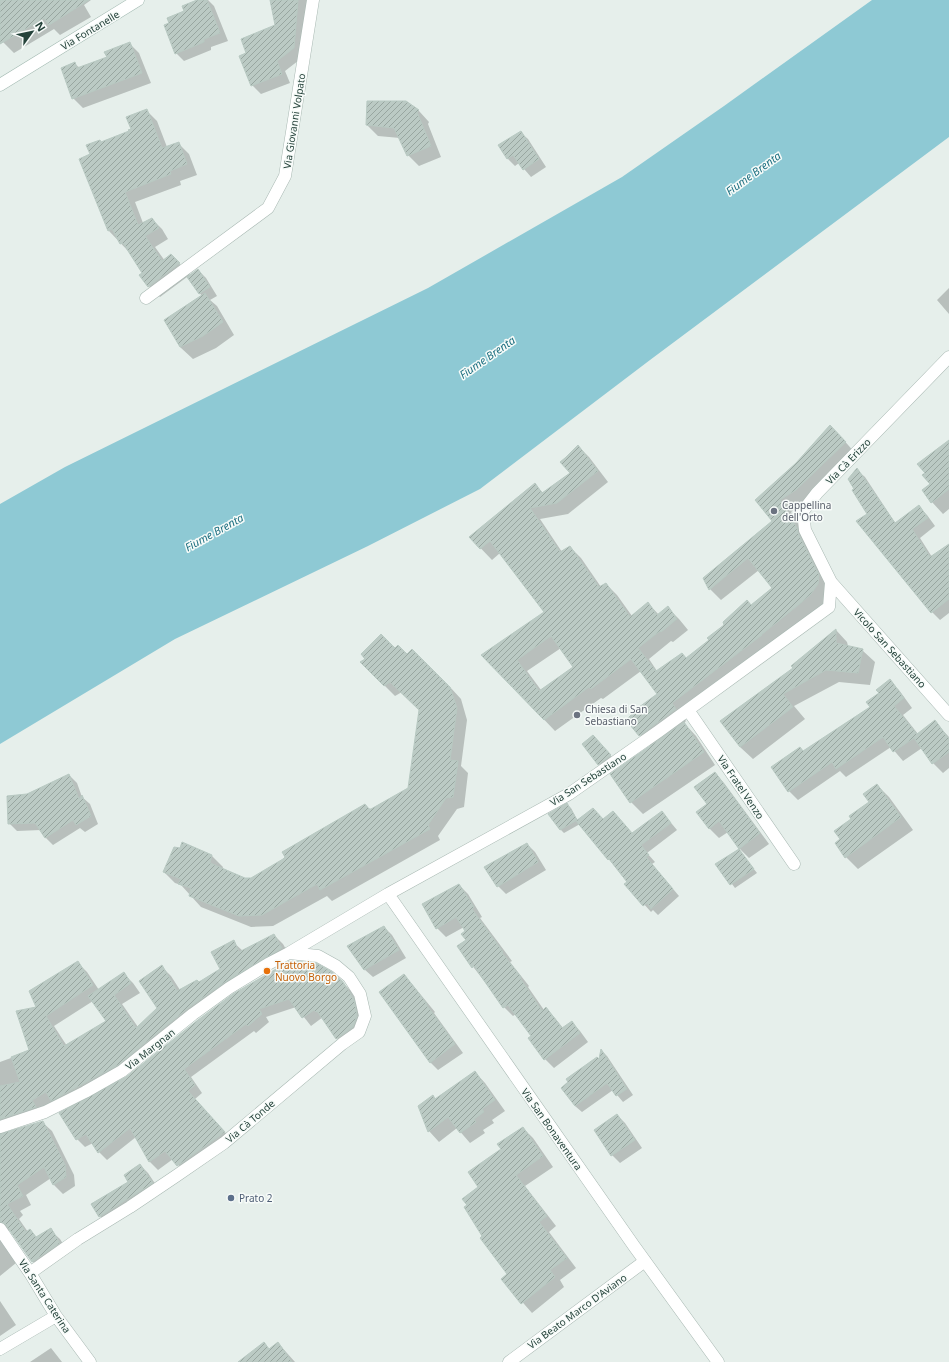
<svg xmlns="http://www.w3.org/2000/svg" width="949" height="1362" font-family="'Noto Sans',sans-serif">
	<style>
		.water { fill: #8ec9d4 }
		.shadow { fill: #0003; fill-rule: evenodd }
		.building { fill: url(#building-hatch); stroke: #b8c9c2; fill-rule: evenodd }
		.lines { fill: none; stroke-linecap: round; stroke-linejoin: round }
		.street-casing { stroke: #a8b8b2; stroke-width: 13 }
		.secondary-casing { stroke: #a4bbb3; stroke-width: 13 }
		.street { stroke: #fff; stroke-width: 12 }
		.secondary { stroke: #fff; stroke-width: 12 }
		.worship-dot { fill: #6b7280; stroke: #f7fbf9; stroke-width: 1.5 }
		.food-dot { fill: #e8710a; stroke: #f7fbf9; stroke-width: 1.5 }
		.service-dot { fill: #5c6f8a; stroke: #f7fbf9; stroke-width: 1.5 }
		.labels { text-anchor: middle; dominant-baseline: central; stroke-width: 3; stroke-linejoin: round; paint-order: stroke }
		.street-label { font-size: 10px; fill: #24423a; stroke: #f7fbf9 }
		.worship-label { font-size: 10px; fill: #5b616d; stroke: #f7fbf9; text-anchor: start }
		.food-label { font-size: 10px; fill: #c56008; stroke: #f7fbf9; text-anchor: start }
		.service-label { font-size: 10px; fill: #4e5e75; stroke: #f7fbf9; text-anchor: start }
		.water-label { font-size: 11px; font-style: italic; fill: #1c6f80; stroke: #f7fbf9 }
	</style>
	<defs>
		<pattern id="building-hatch" width="6" height="6" patternUnits="userSpaceOnUse"><rect width="6" height="6" fill="#bbcac4"/><path d="M-1 1l2-2M0 6l6-6M5 7l2-2" fill="none" stroke="#98a6a0"/></pattern>
	</defs>
	<rect width="100%" height="100%" fill="#e6efeb"/>
	<path class="water" d="M872 0H949V137L650 360 480 489 368 546 175 639 0 744V504L65 467 428 288 622 177 724 106Z"/>
	<path class="shadow" d="M3 0H91L84 5 91 17 60 35 54 29 14 53 3 42 0 36V2Z
		M199 0H208L214 6 228 41 211 47V50L184 61 176 53 185 12Z
		M271 0H313L303 57 285 71 290 83 261 94 252 85 248 53 276 26Z
		M129 43 139 53 151 83 83 108 73 98 75 64 80 68 108 57Z
		M368 102H406L419 111 429 122 428 124 441 157 419 166 408 155 400 138 378 136 367 125Z
		M146 110 157 121 167 147 178 143 189 154 197 175 180 181 181 185 135 202 143 223 152 219 162 229 168 239 155 247 165 261 171 255 191 276 198 270 206 278 217 296 210 300 217 306 234 335 216 348 193 359 180 347 166 320 202 296 187 277 160 297 149 286 141 275 143 273 130 253 109 231 80 160 91 154 101 143 130 132Z
		M520 132 528 139 546 167 531 177 519 163 515 166 508 159 499 146Z
		M949 288V314L937 300Z
		M841 437 856 454 807 501 791 512 808 540 830 587 829 596 822 605 682 715 686 721 684 723 696 736 715 765 643 814 631 802 651 747 640 735 658 694 641 671 603 699 601 698 555 731 494 667 545 613 500 553 492 560 470 537 535 484 543 493 572 473 578 446 589 457 608 482 568 514 540 519 562 552 570 547 581 558 601 587 606 584 617 595 632 616 648 603 659 615 668 608 679 619 688 630 673 642 671 641 649 659 657 671 686 659 711 641 747 601 752 606 773 588 759 570 721 600 710 589 774 521 757 500ZM561 648 574 667 541 690 527 671Z
		M949 448V509L943 514 932 502 931 485Z
		M857 470 865 477 896 524 919 507 927 515 935 526 920 538 932 557 949 545V613L940 620 932 612 869 514 856 489Z
		M836 630 847 642 848 646 862 650 875 662 870 685 839 682 794 706 805 719 753 759 740 747 794 668Z
		M395 649 407 656 450 687 461 699 467 720 461 766 468 773 464 807 457 809 438 836 440 840 332 901 327 896 273 926 251 927 201 907 181 885 175 883 164 872 183 844 212 856 223 867 222 870 245 879H252L284 860 365 805 371 810 409 789 420 710 402 692 395 696 361 662Z
		M889 681 899 690 912 708 903 715 918 734 935 722 949 737V768L943 773 933 763 922 748 903 761 891 747 846 777 840 771 798 800 789 791 803 752 871 707Z
		M601 745 618 764 607 772 599 764Z
		M715 773 724 783 769 844 749 858 740 849 739 850 757 873 735 888 717 864 740 849 728 832 719 838 710 829 708 804Z
		M69 775 77 783 82 797 90 804 98 824 85 832 80 828 53 845 46 838 41 830 17 831 9 823 27 795Z
		M877 785 889 797 913 830 858 869 846 857 842 839 852 819 870 802Z
		M567 805 571 808 578 821 603 820 633 834 662 812 677 830 647 853 655 862 652 864 679 896 658 915 653 910 651 912 626 884 628 882 580 824 564 833 561 830 550 814Z
		M527 844 535 852 546 870 506 894 498 886 486 868Z
		M459 885 468 894 482 917 480 918 512 961 510 962 529 986 528 987 544 1010 546 1009 555 1018 563 1028 572 1022 580 1031 588 1042 554 1068 545 1059 530 1038 532 1037 516 1014 513 1016 504 1007 458 947 467 940 466 931 464 927 446 937 437 928Z
		M384 927 392 935 406 958 373 977 364 969Z
		M274 935 283 944 291 958 234 991 198 1017 127 1074 3 1132 2 1134 42 1122 52 1131 74 1175 75 1186 63 1194 54 1185 51 1178 26 1195 31 1205 20 1211 23 1215 19 1219 28 1232 30 1230 37 1238 50 1230 60 1239 68 1252 42 1271 33 1262 12 1231 10 1230 2 1235 16 1263 0 1276V1062L30 1051 38 1008 78 963 87 972 99 990 124 974 133 983 140 993 122 1004 138 1027 159 1008 162 967 171 976 180 990 199 983 221 970 233 942 243 951ZM93 1001 107 1021 67 1046 54 1026Z
		M404 976 412 984 435 1012 434 1013 463 1053 438 1070 430 1062Z
		M343 983 351 991 361 1009 365 1024 345 1046 337 1038 323 1017 311 1026 296 1007 266 1017 269 1022 256 1033 254 1031 191 1077 202 1093 195 1099 232 1140 186 1173 173 1159 158 1170 150 1162 136 1137 107 1160 99 1152 93 1143 85 1147 77 1139 126 1078 198 1021Z
		M602 1051 607 1056 633 1095 623 1102 613 1090 582 1112 575 1106 570 1083 599 1061Z
		M475 1072 485 1083 505 1111 492 1120 494 1123 483 1130 485 1133 470 1143 457 1128 439 1142 429 1131 433 1096 436 1100Z
		M617 1115 625 1123 642 1148 620 1163 612 1155Z
		M523 1128 533 1138 553 1167 525 1186 556 1226 549 1232 576 1268 560 1280 564 1287 532 1313 502 1279 508 1274 483 1237 480 1187 502 1150Z
		M140 1165 148 1173 160 1191 108 1224 100 1216 93 1204 129 1182Z
		M0 1301 16 1325 0 1336Z
		M278 1343 295 1362H240L264 1344 270 1350Z
		M51 1348 62 1362H30Z"/>
	<path class="building" d="M0 0H89L49 25 44 18 0 44Z
		M197 0H207L220 33 204 39V42L175 54 164 25 169 23 167 18 184 11 182 6Z
		M270 0H298L294 48 277 61 282 74 251 86 239 56 246 53 241 39 275 25Z
		M130 42 142 73 72 99 61 68 75 62 77 68 107 57 104 52Z
		M367 101H406L419 110 417 112 431 146 407 156 394 128 366 125Z
		M147 109 162 148 179 142 187 164 170 171 171 174 125 192 138 225 152 218 159 228 145 236 162 261 171 254 180 263 148 287 139 275 142 273 123 243 120 244 112 229 108 231 79 159 90 154 86 145 100 140 101 142 129 131 128 130 131 129 126 117Z
		M521 131 539 159 523 170 513 155 507 159 498 145Z
		M198 269 210 287 199 294 187 277Z
		M205 293 223 322 203 336 180 347 164 320Z
		M830 425 846 442 796 490 780 500 797 528 798 533 819 575 818 584 811 594 802 602 761 635H762L672 703 676 709 639 736 626 720 632 714 631 713 657 694 631 659 591 689 589 687 544 720 481 655 544 612 490 541 480 549 469 537 535 483 542 493 570 473 560 462 565 458 578 445 598 471 557 503 530 508 560 552 570 546 599 587 606 583 630 617 648 602 657 615 668 606 677 619 661 632 660 631 638 648 656 671 682 653 686 658 709 640 707 638 724 625 723 622 747 600 751 605 772 588 748 558 709 590 703 578 772 521 755 500 796 463ZM551 636 573 667 539 691 517 660Z
		M949 440V489L931 503 922 490 930 484 922 475 925 473 917 464Z
		M857 468 895 523 919 505 928 518 912 529 930 557 949 544V599L931 613 856 521 867 514 852 490 854 489 848 479Z
		M836 629V643L863 649 858 673 826 670 783 694 793 707 740 747 720 721 793 668 791 666Z
		M381 634 395 648 398 645 407 654 412 649 450 687 457 708 450 760 458 761 453 797 446 798 428 825 430 829 320 890 317 884 262 915 239 916 189 896 191 888 178 884 181 879 163 872 174 847 180 848 182 842 212 855 210 863 245 878H251L283 859 285 857 282 852 365 804 369 809H371L408 788 419 710 390 682 384 686 360 662 365 659 361 654Z
		M890 679 904 698 894 706 917 734 935 720 949 739V752L932 764 914 738 893 752 883 737 836 769 832 762 788 792 771 767 800 747 803 751 870 707 866 702 879 693 876 690Z
		M684 722 704 752 630 803 610 774Z
		M593 735 611 755 598 765 582 744Z
		M715 772 760 833 739 849 719 821 709 829 696 812 707 804 694 787Z
		M69 774 79 799 82 795 91 816 76 825 73 820 45 838 35 823 8 824 7 796 27 794Z
		M877 784 901 817 845 858 835 843 840 839 834 831 851 819 849 816 869 802 863 794Z
		M567 803 577 820 560 830 548 814Z
		M593 808 603 819 613 811 632 833 662 811 671 823 641 845 649 855 646 857 673 889 651 909 647 903 643 906 624 884 627 882 609 859 608 860 576 821Z
		M527 843 538 862 497 887 484 867Z
		M739 849 754 869 730 885 715 864Z
		M459 884 474 907 472 909 503 952 502 953 521 977 520 978 542 1011 546 1007 562 1028 572 1021 580 1033 544 1060 528 1038 531 1036 508 1005 503 1008 474 966 472 968 457 946 466 940 461 934 465 931 456 917 436 929 422 904Z
		M384 926 399 950 364 970 347 946Z
		M274 934 282 948 225 982 188 1008 118 1065 51 1101 46 1092 32 1100 36 1107 0 1119V1086L20 1082 11 1057 29 1050 16 1011 36 1007 29 991 78 961 93 985 46 1016 64 1046 106 1021 88 996 124 972 131 983 114 995 136 1028 157 1008 139 981 162 965 177 991 197 980 199 982 220 969 211 952 234 940 239 952Z
		M290 961 316 963 332 972 343 982 354 1000 357 1015 353 1027 336 1039 317 1011 316 1012 314 1010 302 1018 289 999 259 1009 262 1014 248 1026 246 1024 184 1069 195 1085 188 1091 225 1132 177 1166 165 1151 149 1162 130 1128 98 1153 86 1134 76 1140 59 1113 126 1077 198 1020 233 994Z
		M404 974 427 1004H426L455 1044 430 1063 379 992Z
		M601 1049 627 1089 616 1096 607 1083 575 1106 561 1088 568 1082 566 1079 597 1057 599 1059Z
		M475 1071 495 1100 482 1109 484 1112 474 1119 476 1122 460 1133 448 1117 428 1132 418 1106 433 1095 435 1099Z
		M617 1114 635 1140 611 1156 594 1130Z
		M43 1121 65 1165 66 1177 53 1185 44 1167 17 1185 23 1196 7 1204 26 1232 30 1229 36 1237 51 1228 60 1243 32 1262 6 1225 0 1222V1134Z
		M523 1127 543 1156 516 1175 547 1216 539 1222 567 1258 550 1270 555 1277 521 1304 501 1279 507 1274 480 1238 482 1236 464 1207 467 1205 462 1199 478 1187 468 1172 501 1149 497 1144Z
		M140 1164 153 1183 99 1217 91 1204 128 1182 124 1175Z
		M264 1342 269 1349 278 1342 292 1362H238Z"/>
	<g class="lines">
		<g class="street-casing">
			<path id="street" d="M146 298 268 208 285 176 313 0
				M949 357 817 493 803 511 805 530 831 582 949 715
				M688 710 794 864
				M388 894 634 1246 718 1362
				M0 1127 45 1112 85 1092 122 1071 193 1014 229 988 268 964 289 953 388 894 569 794 659 731 829 607 831 582
				M0 1229 30 1273 56 1316 90 1362
				M30 1273 78 1239 130 1207 176 1176 224 1143 342 1044 359 1032 365 1016 360 994 349 977 336 966 318 956 289 953
				M0 1349 56 1316
				M509 1362 645 1261"/>
		</g>
		<g class="secondary-casing">
			<path id="secondary" d="M0 85 138 0"/>
		</g>
		<use href="#street" class="street"/>
		<use href="#secondary" class="secondary"/>
	</g>
	<g class="worship-dot">
		<circle cx="774" cy="511" r="4"/>
		<circle cx="577" cy="715" r="4"/>
	</g>
	<circle class="food-dot" cx="267" cy="971" r="4"/>
	<circle class="service-dot" cx="231" cy="1198" r="4"/>
	<g class="labels">
		<g class="street-label">
			<text transform="translate(90 30) rotate(-31)">Via Fontanelle</text>
			<text transform="translate(294 121) rotate(-81)">Via Giovanni Volpato</text>
			<text transform="translate(848 461) rotate(-46)">Via Cà Erizzo</text>
			<text transform="translate(890 648) rotate(48)">Vicolo San Sebastiano</text>
			<text transform="translate(588 779) rotate(-33)">Via San Sebastiano</text>
			<text transform="translate(741 787) rotate(56)">Via Fratel Venzo</text>
			<text transform="translate(150 1049) rotate(-38)">Via Margnan</text>
			<text transform="translate(250 1121) rotate(-40)">Via Cà Tonde</text>
			<text transform="translate(552 1129) rotate(55)">Via San Bonaventura</text>
			<text transform="translate(45 1296) rotate(57)">Via Santa Caterina</text>
			<text transform="translate(577 1311) rotate(-36)">Via Beato Marco D'Aviano</text>
		</g>
		<g class="worship-label">
			<text x="782" y="505">Cappellina<tspan x="782" dy="12">dell'Orto</tspan></text>
			<text x="585" y="709">Chiesa di San<tspan x="585" dy="12">Sebastiano</tspan></text>
		</g>
		<g class="food-label">
			<text x="275" y="965">Trattoria<tspan x="275" dy="12">Nuovo Borgo</tspan></text>
		</g>
		<g class="service-label">
			<text x="239" y="1198">Prato 2</text>
		</g>
		<g class="water-label">
			<text transform="translate(753 173) rotate(-36)">Fiume Brenta</text>
			<text transform="translate(487 357) rotate(-35)">Fiume Brenta</text>
			<text transform="translate(214 532) rotate(-29)">Fiume Brenta</text>
		</g>
	</g>
	<g transform="translate(32 32) rotate(57)" stroke="#f7fbf9" stroke-width="3" paint-order="stroke">
	<path d="M0-3L7 15L0 10L-7 15Z" fill="#24423a"/>
	<text y="-6" font-size="11" font-weight="bold" text-anchor="middle" fill="#24423a">N</text>
	</g>
</svg>
